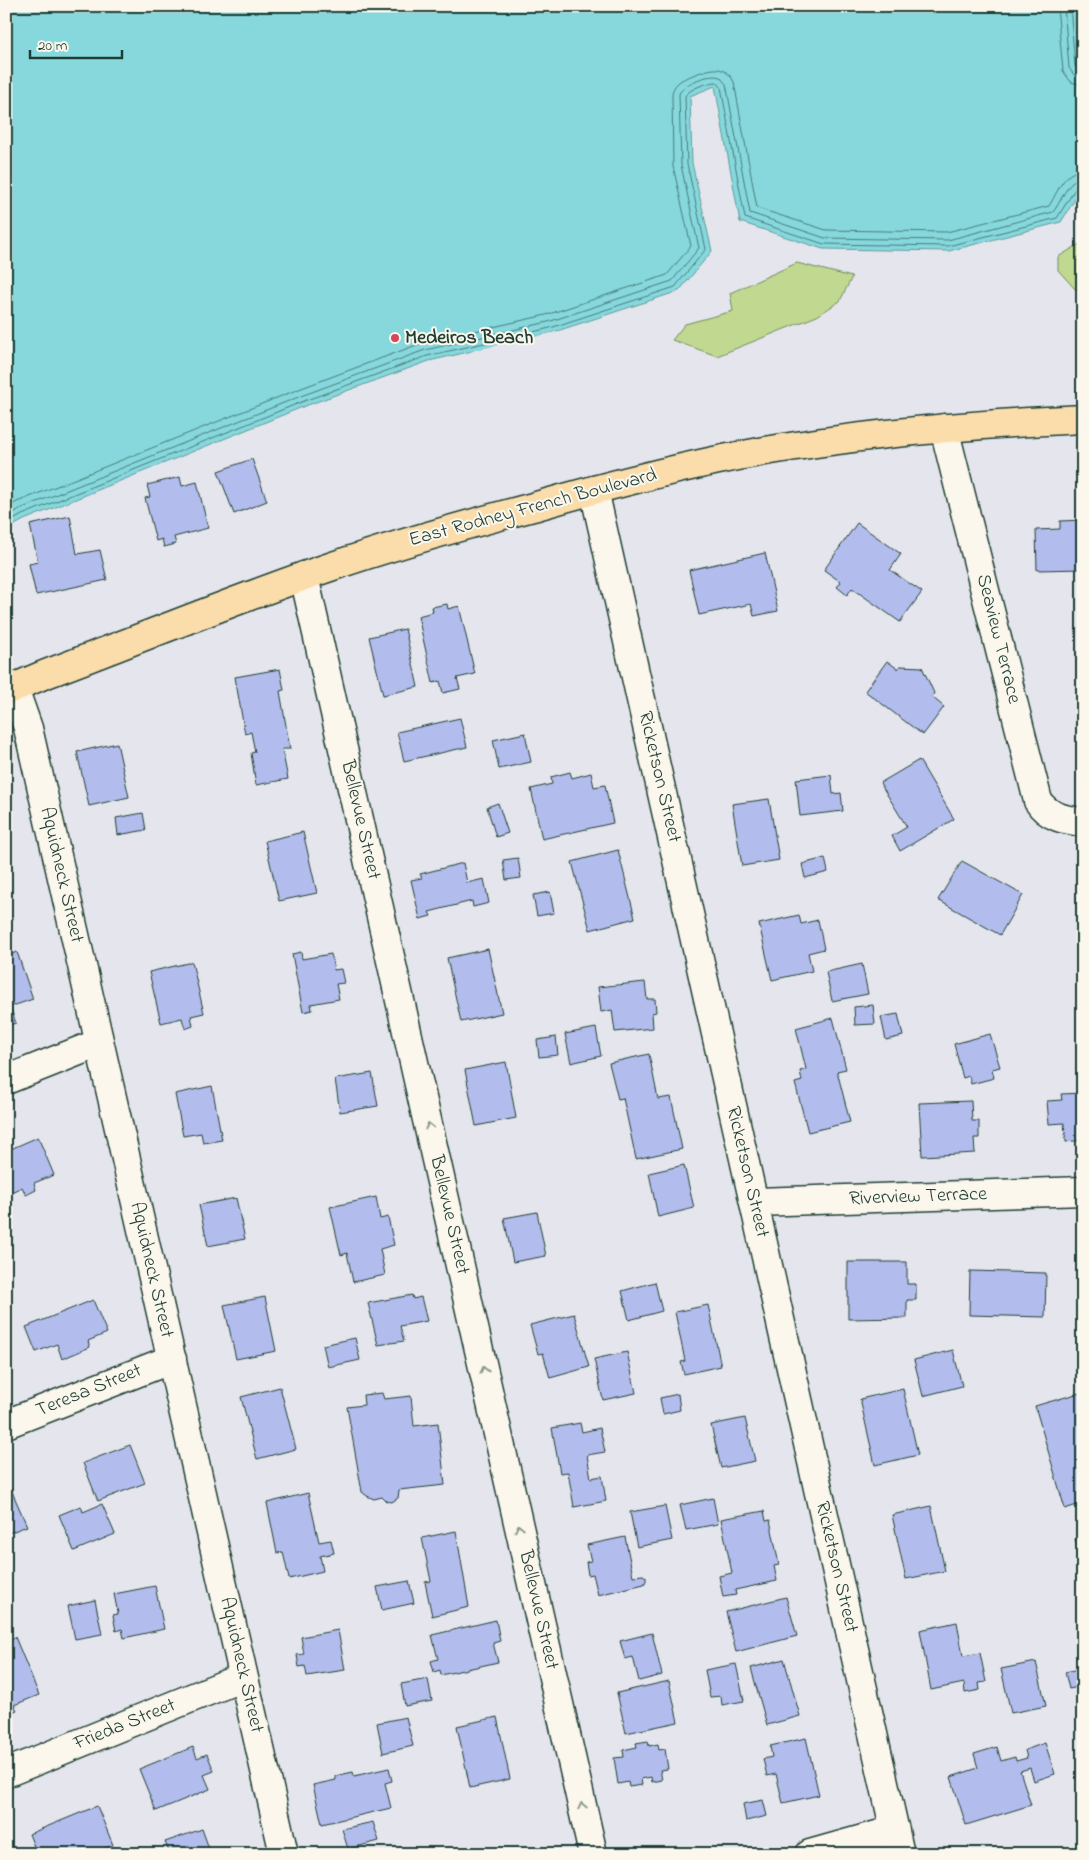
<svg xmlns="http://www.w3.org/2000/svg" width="1089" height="1860" font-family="'Indie Flower',sans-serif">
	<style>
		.green { fill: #c0d88f; stroke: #708a62 }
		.water { fill: #86d8dd; stroke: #5d9a99 }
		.pier { fill: #e5e6ed }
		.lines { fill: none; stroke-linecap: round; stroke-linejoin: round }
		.shore { stroke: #487b78; stroke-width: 1 }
		.building { fill: #b2bdee; stroke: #1f3d34 }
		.minor-casing { stroke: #1f3d34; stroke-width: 31 }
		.major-casing { stroke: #1f3d34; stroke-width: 31 }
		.minor { stroke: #fbf7ec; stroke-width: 28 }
		.major { stroke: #faddab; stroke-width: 28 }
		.oneway { stroke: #8d9a90 }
		.poi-dot { fill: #d1495b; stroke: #fbf7ec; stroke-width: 2 }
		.labels { text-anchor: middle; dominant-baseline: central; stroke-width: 4; stroke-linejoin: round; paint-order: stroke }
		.poi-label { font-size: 20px; font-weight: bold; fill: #1f3d34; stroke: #fbf7ec; text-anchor: start }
		.street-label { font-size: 20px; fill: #1f3d34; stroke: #fbf7ec }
	</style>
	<rect width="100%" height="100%" fill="#e5e6ed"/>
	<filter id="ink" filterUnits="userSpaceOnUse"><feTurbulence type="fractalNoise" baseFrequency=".02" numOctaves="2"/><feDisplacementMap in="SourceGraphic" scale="10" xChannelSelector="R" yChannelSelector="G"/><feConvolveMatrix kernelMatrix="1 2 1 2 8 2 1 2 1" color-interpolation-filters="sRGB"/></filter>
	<g filter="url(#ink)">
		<path class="green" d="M1083 242V292L1075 289 1058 270V257Z
			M797 263 852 277 840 301 817 316 717 356 672 340 685 324 733 311 730 293Z"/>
		<path class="water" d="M6 6H1076L1083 94V186L1061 222 949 251 823 249 740 222 715 86 690 96 692 163 712 251 679 291 551 333 429 361 305 406 24 520 6 530Z"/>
		<path class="pier" d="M569 329 552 335 458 357 475 350Z"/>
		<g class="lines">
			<path class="shore" d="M1057 6 1063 71 1071 82 1083 85
				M1064 6 1069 68 1074 75 1083 77
				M1070 6 1075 66 1078 70 1083 71
				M6 508 17 502 299 389 422 343 546 315 667 275 691 246 673 166 672 93C675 81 685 78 696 74 711 68 725 64 734 82L757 208 826 230 947 232 1049 206C1058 192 1063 171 1083 170
				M6 517 20 509 301 396 425 350 548 322 672 281 699 248 681 165 679 94C684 83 709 73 720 77L726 84 750 213 825 238 948 240 1053 212C1062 201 1067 179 1083 178
				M6 524 22 515 304 401 427 356 550 328 675 287 706 249 687 164 685 96C690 88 709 82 717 82L721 87 745 218 824 244 948 246 1057 218 1077 186 1083 184"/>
		</g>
		<path class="building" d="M252 459 267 501 234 514 218 471Z
			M180 477 182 486 197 482 208 528 174 537 176 544 164 547 162 539 156 541 145 498 150 497 147 485Z
			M70 516 77 554 100 550 107 580 36 595 29 564 38 562 30 525Z
			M1083 520V569L1037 570 1036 530 1060 529V521Z
			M857 523 901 554 890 570 922 592 900 622 852 588 847 595 837 587 841 582 824 570Z
			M765 553 778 611 754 616 751 604 699 615 689 570Z
			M447 604 448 609 459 606 475 674 457 678 460 689 443 693 440 681 433 683 418 616 433 612 432 607Z
			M405 629 418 687 383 695 369 637Z
			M887 661 898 669 900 666 922 667 934 693 932 697 944 707 923 735 865 691Z
			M280 669 284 690 280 691 290 749H282L288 779 256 785 251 753 255 752 251 732 245 734 235 677Z
			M460 718 467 747 404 761 397 732Z
			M525 733 531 762 499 769 493 740Z
			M117 743 129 797 89 806 77 752Z
			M919 760 954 819 900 851 892 836 907 827 880 783Z
			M570 772 572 778 591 773 594 787 605 785 613 823 542 839 531 789 552 784 551 777Z
			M831 775 833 794 841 793 843 811 800 816 796 779Z
			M769 799 779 860 742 866 732 804Z
			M498 803 508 833 496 837 487 807Z
			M143 813 146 830 118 835 116 818Z
			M303 832 317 893 279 901 265 841Z
			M618 850 635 918 590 930 572 862Z
			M518 858 521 878 506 880 503 860Z
			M825 858 828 872 805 878 802 864Z
			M962 861 1023 895 1000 935 938 900Z
			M463 863 467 883 484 879 489 903 473 907 472 901 429 912 431 916 420 919 411 880 422 878 420 874Z
			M550 892 554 913 537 916 533 895Z
			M799 915 801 924 818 920 824 949 808 953 812 971 772 980 759 924Z
			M488 949 502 1013 461 1022 447 958Z
			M17 952 33 999 10 1007 16 1023 6 1026V956Z
			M301 952 302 959 331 954 334 970 341 969 344 983 336 984 339 999 311 1004 312 1010 303 1012 292 954Z
			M192 962 204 1013 191 1016 193 1026 185 1029 182 1018 161 1023 149 972Z
			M862 964 868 994 832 1001 826 972Z
			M645 982 647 999H655L656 1012 652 1013 653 1028 615 1032 612 1010 601 1012 598 987Z
			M873 1005 875 1024 855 1025 854 1007Z
			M898 1014 903 1036 886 1040 881 1017Z
			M833 1018 846 1069 837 1071 850 1122 808 1132 795 1083 802 1081 800 1071 806 1069 796 1028Z
			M596 1028 601 1056 571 1063 565 1034Z
			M990 1034 1000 1067 992 1069 994 1078 971 1084 969 1076 963 1078 954 1044Z
			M556 1037 558 1055 539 1057 537 1040Z
			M649 1054 658 1099 671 1097 682 1149 636 1159 623 1098 618 1099 609 1063Z
			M506 1062 516 1118 476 1126 465 1070Z
			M372 1073 378 1106 340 1112 335 1079Z
			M212 1086 222 1140 203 1143 201 1133 183 1136 175 1094Z
			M1083 1093V1140L1066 1142 1064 1123 1049 1124 1047 1101 1062 1100 1061 1094Z
			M971 1101 972 1121H979V1138H974L975 1153 922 1156 919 1103Z
			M38 1137 54 1175 34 1183 36 1190 26 1195 22 1187 7 1194 6 1151Z
			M684 1165 694 1208 658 1217 649 1173Z
			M376 1197 380 1219 388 1217 394 1245 380 1249 385 1275 353 1282 347 1253 341 1255 330 1207Z
			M236 1198 245 1239 208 1246 199 1205Z
			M537 1212 546 1256 513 1262 504 1218Z
			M848 1262H907V1284H916V1300H907V1318L848 1319Z
			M970 1271 1046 1273 1045 1317 969 1315Z
			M655 1282 662 1311 629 1320 622 1291Z
			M412 1295 413 1299 421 1297 427 1321 400 1326 404 1341 378 1345 368 1303Z
			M265 1297 276 1351 236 1359 224 1305Z
			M93 1300 107 1333 88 1341 90 1347 62 1359 57 1344 36 1352 26 1327Z
			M708 1305 721 1366 684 1374 681 1362 685 1361 675 1312Z
			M574 1314 589 1367 550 1378 543 1353 538 1354 530 1325Z
			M355 1338 360 1360 328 1367 323 1345Z
			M953 1350 962 1386 923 1396 914 1360Z
			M627 1352 636 1393 603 1400 594 1359Z
			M280 1387 296 1449 257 1459 241 1397Z
			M903 1389 918 1455 875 1465 860 1399Z
			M1083 1392V1503L1065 1509 1035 1406Z
			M382 1393 384 1399 411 1396 414 1426 438 1423 445 1485 399 1490 398 1498 392 1502 386 1501 382 1497 374 1499 367 1496 362 1492 347 1407 364 1405 363 1395Z
			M678 1394 680 1410 663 1414 660 1398Z
			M745 1418 755 1461 721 1468 711 1425Z
			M580 1423 582 1432 600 1428 605 1452 587 1455 591 1478 602 1476 606 1501 574 1507 568 1472 560 1473 552 1428Z
			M130 1445 145 1483 98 1501 83 1463Z
			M10 1487 27 1526 6 1534V1489Z
			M308 1493 319 1542 331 1540 334 1553 320 1556 323 1571 289 1579 283 1552 277 1553 267 1503Z
			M713 1498 718 1524 686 1530 680 1505Z
			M102 1504 115 1534 74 1551 59 1515 81 1506 83 1512Z
			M665 1506 672 1540 637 1547 630 1512Z
			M931 1506 945 1571 906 1579 892 1515Z
			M764 1511 766 1521 770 1520 779 1565 774 1566 777 1581 735 1590 736 1595 723 1597 719 1576 732 1573 721 1519Z
			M456 1531 469 1607 432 1616 425 1582 431 1581 422 1538Z
			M625 1537 633 1576 643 1575 646 1577V1581L644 1584 598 1595 593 1574 588 1575 586 1562 591 1561 587 1545Z
			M1083 1537V1566L1075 1539Z
			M409 1581 414 1603 382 1610 377 1587Z
			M155 1586 164 1629 124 1638 122 1629 116 1631 113 1615 118 1614 114 1594Z
			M786 1597 797 1636 736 1652 726 1612Z
			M95 1600 102 1634 75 1639 68 1606Z
			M496 1620 500 1641 493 1643 498 1662 441 1675 440 1670 434 1672 431 1661 438 1659 432 1635Z
			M957 1622 963 1656 980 1653 986 1682 979 1683 980 1690 965 1693 964 1683 931 1690 920 1630Z
			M338 1630 345 1670 307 1676 305 1666 299 1667 297 1655 304 1654 301 1637Z
			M652 1633 662 1675 639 1681 633 1657 625 1659 620 1641Z
			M15 1637 39 1695 14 1705 17 1710 6 1714V1640Z
			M784 1659 800 1716 767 1725 751 1668Z
			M1036 1662 1046 1706 1011 1713 1001 1669Z
			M736 1664 744 1701 722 1705 721 1696 710 1697 705 1670Z
			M1083 1668V1686L1069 1689 1065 1672Z
			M428 1679 432 1701 405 1706 401 1684Z
			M669 1681 678 1722 626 1733 617 1693Z
			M406 1717 413 1746 383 1753 377 1723Z
			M497 1717 510 1779 470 1788 457 1726Z
			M806 1738 819 1795 783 1803 776 1774 767 1776 763 1759 772 1757 770 1746Z
			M648 1741 649 1746 658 1744 659 1750 665 1749 668 1769 660 1770 662 1780 652 1782 651 1777 641 1779 642 1785 629 1787 628 1782 618 1784 614 1758 624 1757 623 1750 637 1747 636 1743Z
			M1045 1743 1055 1774 1034 1781 1030 1768 1020 1771 1031 1805 966 1825 951 1777 978 1768 974 1754 997 1747 1001 1761 1015 1757 1016 1761 1027 1758 1025 1750Z
			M193 1747 197 1758 207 1754 214 1771 204 1775 210 1789 156 1811 139 1769Z
			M389 1768 392 1781 385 1783 391 1808 322 1824 313 1785 336 1780 335 1776 353 1772 354 1776Z
			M763 1800 767 1816 746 1821 743 1804Z
			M97 1806 113 1845 90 1854H37L29 1834Z
			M373 1822 379 1841 348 1849 342 1829Z
			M202 1829 211 1854H170L165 1842Z"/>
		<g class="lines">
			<g class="minor-casing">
				<path id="minor" d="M944 428 1038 801C1048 817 1065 820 1083 822
					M594 490 900 1854
					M304 576 593 1854
					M14 688 28 728 284 1854
					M6 1080 99 1043
					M754 1202 1083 1191
					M6 1424 172 1359
					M6 1773 243 1677
					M810 1854 895 1830"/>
			</g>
			<g class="major-casing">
				<path id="major" d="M6 691 41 676C137 640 233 600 330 567 397 544 465 525 533 507 609 485 686 465 765 451 870 433 976 424 1083 419"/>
			</g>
			<use href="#minor" class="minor"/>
			<use href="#major" class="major"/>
		</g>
		<defs><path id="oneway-chevron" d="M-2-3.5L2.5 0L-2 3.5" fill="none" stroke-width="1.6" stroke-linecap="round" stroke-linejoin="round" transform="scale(1.25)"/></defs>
		<g class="oneway">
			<use href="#oneway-chevron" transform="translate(429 1126) rotate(-103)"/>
			<use href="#oneway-chevron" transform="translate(484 1370) rotate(-103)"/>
			<use href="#oneway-chevron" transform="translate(519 1528) rotate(-103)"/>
			<use href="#oneway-chevron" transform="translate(582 1806) rotate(-103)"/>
		</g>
	</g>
	<circle class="poi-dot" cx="395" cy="338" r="5"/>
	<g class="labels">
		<g class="poi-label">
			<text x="405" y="338">Medeiros Beach</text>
		</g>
		<g class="street-label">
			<text transform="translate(533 508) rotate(-15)">East Rodney French Boulevard</text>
			<text transform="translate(998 639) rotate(76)">Seaview Terrace</text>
			<text transform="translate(659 777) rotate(77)">Ricketson Street</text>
			<text transform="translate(360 820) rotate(77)">Bellevue Street</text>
			<text transform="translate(61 875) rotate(77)">Aquidneck Street</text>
			<text transform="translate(747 1172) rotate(77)">Ricketson Street</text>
			<text transform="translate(918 1197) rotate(-2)">Riverview Terrace</text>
			<text transform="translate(449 1215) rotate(77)">Bellevue Street</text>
			<text transform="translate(151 1270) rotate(77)">Aquidneck Street</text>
			<text transform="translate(89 1391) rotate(-22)">Teresa Street</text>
			<text transform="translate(836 1567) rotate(77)">Ricketson Street</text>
			<text transform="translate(538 1610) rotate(77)">Bellevue Street</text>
			<text transform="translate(241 1665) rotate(77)">Aquidneck Street</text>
			<text transform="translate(125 1725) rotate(-22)">Frieda Street</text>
		</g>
	</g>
	<rect width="1089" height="1860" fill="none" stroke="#fbf7ec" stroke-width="25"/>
	<rect x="12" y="12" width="1064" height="1835" fill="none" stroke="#1f3d34" stroke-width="2" filter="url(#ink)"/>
	<path d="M30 50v8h92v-8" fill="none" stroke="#1f3d34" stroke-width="2.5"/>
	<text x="38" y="50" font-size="15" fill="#1f3d34" stroke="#fbf7ec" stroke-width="4" paint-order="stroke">20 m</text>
</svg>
